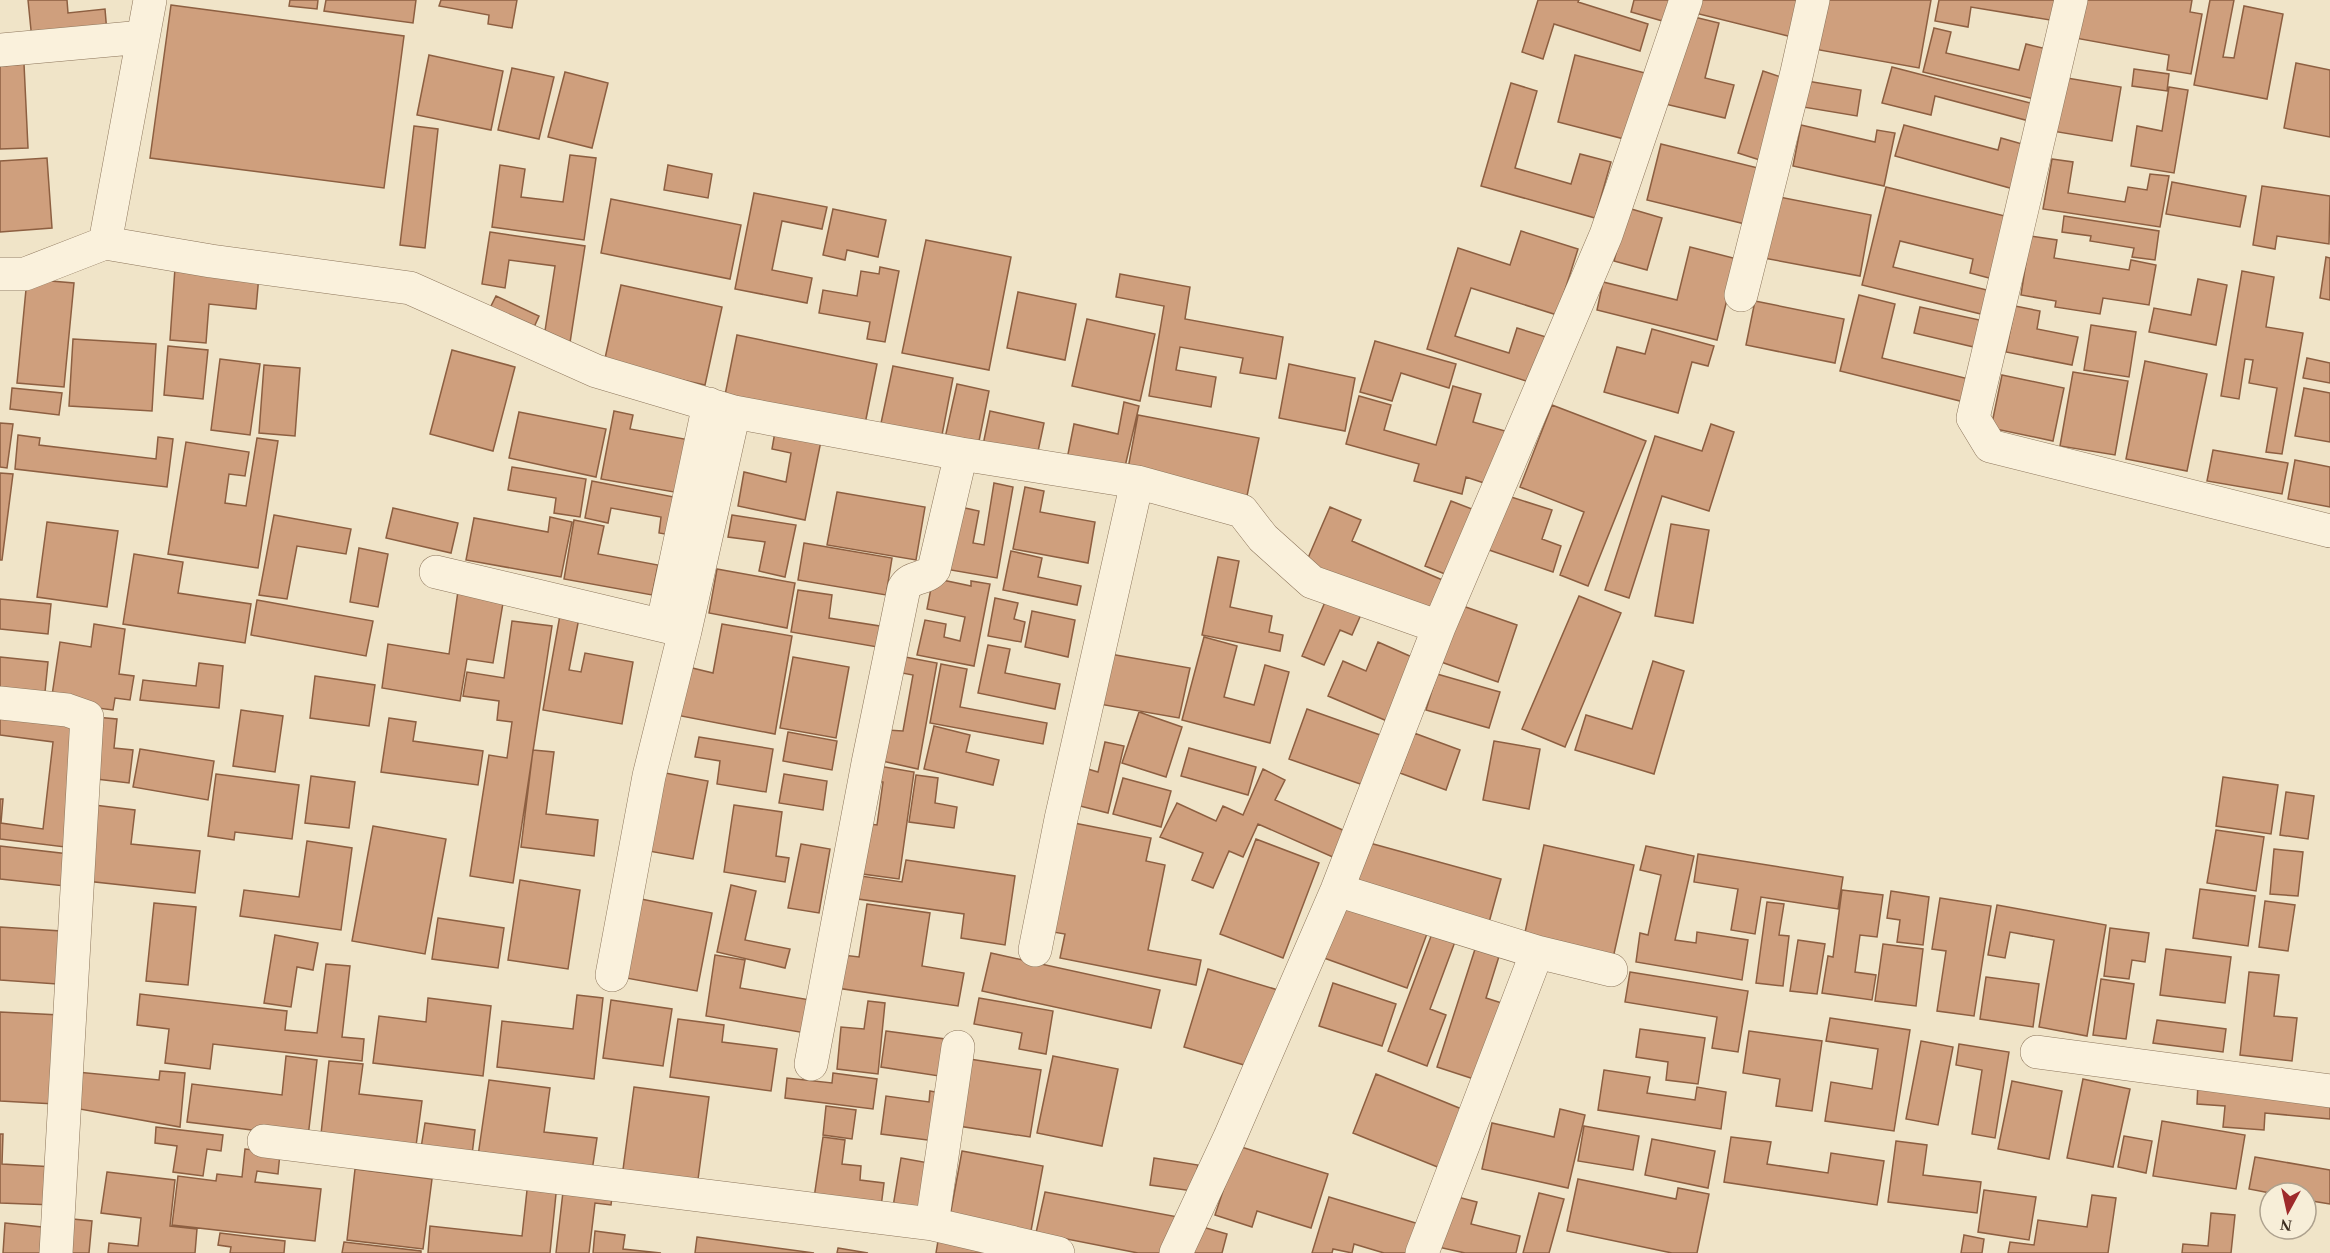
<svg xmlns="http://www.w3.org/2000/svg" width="2330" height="1253" font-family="Georgia,serif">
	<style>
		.building { fill: #cf9f7d; stroke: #8d5f41; stroke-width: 1.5 }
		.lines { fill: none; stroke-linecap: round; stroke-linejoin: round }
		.minor-casing { stroke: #8d765c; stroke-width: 34 }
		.minor { stroke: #faf1dc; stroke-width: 33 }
	</style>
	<rect width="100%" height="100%" fill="#f0e4c8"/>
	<path class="building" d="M28 0H67L68 13 105 9 107 33 32 40Z
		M290 0H318L317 9 289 6Z
		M326 0H416L413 23 324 11Z
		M441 0H517L512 28 488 24 489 15 439 6Z
		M1538 0H1579L1578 2 1648 24 1640 51 1554 24 1543 59 1522 52Z
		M1634 0H1672L1666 22 1631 12Z
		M1698 0H1805L1796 38 1695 13Z
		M1823 0H1931L1919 68 1814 49Z
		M1939 0H2059L2056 21 1971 7 1968 27 1935 21Z
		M2081 0H2192L2190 12 2202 14 2191 74 2167 70 2169 55 2075 38Z
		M2210 0H2234L2223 57 2234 58 2244 6 2283 14 2267 99 2194 85Z
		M171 5 404 36 384 188 150 158Z
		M1686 15 1719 23 1705 78 1734 85 1725 118 1665 104Z
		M1934 28 1951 32 1946 53 2019 70 2026 44 2051 50 2038 100 1923 72Z
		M429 55 503 71 491 130 417 115Z
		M1575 55 1645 73 1628 140 1558 122Z
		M2296 63 2330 70V137L2284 128Z
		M24 64 28 148 0 149V66Z
		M1892 67 2034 104 2029 121 1935 96 1931 115 1882 103Z
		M512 68 554 77 539 139 498 130Z
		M2134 69 2169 74 2167 91 2132 86Z
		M1763 71 1790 80 1766 162 1738 153Z
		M565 72 608 83 592 148 548 137Z
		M2061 77 2121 87 2112 141 2052 131Z
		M1807 81 1861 90 1857 116 1803 107Z
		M1511 83 1537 91 1515 168 1571 184 1580 154 1611 162 1595 218 1481 186Z
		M2169 87 2188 90 2174 173 2131 166 2137 126 2162 131Z
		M1801 125 1875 142 1877 130 1895 133 1884 186 1793 166Z
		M1904 125 1998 150 2001 138 2029 146 2017 190 1895 156Z
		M414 126 438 129 425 248 400 245Z
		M1661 144 1758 168 1745 224 1647 200Z
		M570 155 596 158 584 240 492 227 500 165 525 169 521 197 563 202Z
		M47 158 52 228 0 232V161Z
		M2052 159 2073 162 2068 193 2125 202 2128 187 2147 190 2150 174 2169 176 2160 227 2043 209Z
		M668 165 712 174 708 198 664 190Z
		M2172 182 2246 196 2240 227 2166 214Z
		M2262 186 2330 196 2329 244 2277 236 2275 249 2253 245Z
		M1886 187 2009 217 1993 279 1970 273 1973 259 1900 241 1893 267 1991 291 1985 315 1862 285Z
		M754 193 827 207 822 229 782 221 772 270 812 278 807 303 735 289Z
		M1769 195 1871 215 1860 276 1758 257Z
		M611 199 741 225 730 279 601 253Z
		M1628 208 1662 218 1647 270 1614 261Z
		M833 209 886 220 878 257 847 250 845 260 823 255Z
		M2064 216 2159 231 2155 260 2132 257 2134 248 2090 241 2091 236 2062 232Z
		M1521 231 1578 249 1557 315 1471 288 1455 336 1509 353 1517 328 1546 337 1532 383 1427 349 1458 248 1510 265Z
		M490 232 585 246 569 349 543 344 555 266 509 260 505 288 482 284Z
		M2030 236 2057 240 2054 258 2129 270 2131 260 2156 265 2149 305 2103 298 2100 314 2055 307 2056 301 2021 295Z
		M926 240 1011 257 989 370 902 353Z
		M1690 247 1737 259 1717 340 1597 310 1603 282 1677 300Z
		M2326 257 2330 258V300L2320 298Z
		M880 267 899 271 885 342 867 339 870 322 819 313 823 290 857 296 861 271 879 274Z
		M175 268 259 275 256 309 209 304 206 343 170 340Z
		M2242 271 2274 277 2266 327 2303 333 2282 454 2266 452 2277 388 2249 383 2253 360 2245 359 2239 399 2221 396Z
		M1120 274 1190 287 1185 319 1283 337 1276 379 1240 373 1243 358 1180 347 1176 370 1216 377 1211 407 1149 396 1164 306 1116 297Z
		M27 279 74 283 64 387 17 383Z
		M2198 279 2227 285 2216 345 2149 332 2154 308 2191 315Z
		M621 285 722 307 705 385 604 363Z
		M1018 292 1076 304 1065 360 1007 348Z
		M1859 295 1895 304 1882 358 1973 380 1968 403 1840 371Z
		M496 296 539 316 530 336 486 316Z
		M1755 301 1844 319 1835 363 1746 345Z
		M2015 306 2040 311 2037 329 2078 337 2072 365 2006 352Z
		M1920 307 1984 321 1978 348 1914 333Z
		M1087 319 1155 334 1140 401 1072 386Z
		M2091 325 2136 332 2129 377 2084 370Z
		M1652 329 1714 346 1708 366 1692 362 1678 413 1604 392 1617 347 1645 354Z
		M737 335 877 364 865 424 725 395Z
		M73 339 156 344 152 411 69 406Z
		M1375 341 1456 364 1449 388 1401 373 1392 401 1360 392Z
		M168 346 208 350 203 399 164 395Z
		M452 350 515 367 493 451 430 434Z
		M2307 358 2330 363V383L2303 378Z
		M220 359 260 364 250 435 211 430Z
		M2145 361 2207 374 2187 471 2126 459Z
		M1289 364 1355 378 1345 431 1279 418Z
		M264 365 300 368 295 436 259 433Z
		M893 366 953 378 941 440 880 428Z
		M2073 372 2128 381 2115 455 2060 446Z
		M2002 375 2064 388 2053 441 1991 428Z
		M957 384 989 391 978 446 945 438Z
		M1453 386 1481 394 1473 422 1505 431 1490 485 1466 477 1462 494 1414 481 1419 464 1346 444 1359 396 1391 405 1384 430 1436 445Z
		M12 388 62 393 59 415 10 409Z
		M2304 388 2330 393V442L2295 436Z
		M1124 402 1139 406 1124 471 1067 459 1074 424 1118 434Z
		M1552 405 1646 441 1588 586 1560 575 1584 512 1520 487Z
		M614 411 633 415 630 429 695 441 685 494 601 479Z
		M990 411 1044 423 1037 456 983 445Z
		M519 412 606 429 596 477 509 458Z
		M1138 415 1259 438 1247 496 1127 474Z
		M0 423 13 424 7 468 0 467Z
		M1711 424 1734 432 1709 511 1662 496 1629 598 1605 590 1655 436 1702 451Z
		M776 426 822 436 805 520 738 506 744 472 786 482 791 453 772 449Z
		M18 435 40 438 39 445 156 459 158 437 173 439 167 487 15 469Z
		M257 438 278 441 258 568 168 554 186 442 249 452 245 476 229 474 225 503 246 506Z
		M2213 450 2288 463 2282 494 2207 481Z
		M2295 460 2330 467V507L2288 499Z
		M512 467 586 479 580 517 554 513 556 498 508 490Z
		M0 473 13 474 2 560H0Z
		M592 481 684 499 676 536 659 533 661 517 611 508 608 523 585 518Z
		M994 483 1013 487 997 578 945 569 960 507 979 511 973 543 984 545Z
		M1025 487 1044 491 1040 512 1095 522 1088 563 1013 549Z
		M837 492 925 507 916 560 827 545Z
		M1508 496 1552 510 1542 539 1561 546 1553 572 1489 550Z
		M1451 501 1477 511 1450 576 1425 566Z
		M1330 507 1361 520 1352 541 1447 582 1430 619 1305 565Z
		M393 508 458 523 451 553 386 538Z
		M274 515 351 529 346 554 297 546 287 599 259 595Z
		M732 515 796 525 785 577 759 571 765 542 728 537Z
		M550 517 572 522 561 577 466 560 474 518 548 532Z
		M574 520 604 526 598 554 658 565 652 595 564 579Z
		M47 522 118 531 107 607 37 597Z
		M1671 524 1709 530 1693 623 1655 616Z
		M804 543 892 558 886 595 798 580Z
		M359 548 388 554 378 607 350 602Z
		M1011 551 1042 558 1038 577 1081 586 1077 605 1003 590Z
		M134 554 183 562 178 593 251 604 245 643 123 624Z
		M1218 557 1239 561 1230 607 1272 616 1269 632 1283 635 1280 651 1202 635Z
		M717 569 795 583 787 628 709 613Z
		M933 578 971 586V581L990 584 974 666 917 655 925 620 946 624 944 637 960 641 965 617 927 609Z
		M459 584 505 591 493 663 467 659 460 701 382 688 388 644 449 654Z
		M798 590 832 595 829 618 886 627 883 648 791 632Z
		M1328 595 1363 610 1352 635 1340 630 1324 665 1302 656Z
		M1579 596 1621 613 1565 747 1522 729Z
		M995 598 1018 603 1014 619 1025 622 1021 642 988 636Z
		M0 599 51 604 48 634 0 629Z
		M257 600 373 621 366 656 251 635Z
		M1460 605 1517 625 1498 682 1441 662Z
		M1032 611 1075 620 1068 657 1025 647Z
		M560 615 579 618 569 670 581 672 585 653 633 662 622 724 543 710Z
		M512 621 552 626 513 883 470 876 489 755 507 758 512 722 497 720 499 701 463 696 467 672 504 678Z
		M94 624 125 629 119 674 134 676 130 700 115 698 113 710 51 702 60 642 91 647Z
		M722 624 792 636 775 734 676 715 684 666 713 673Z
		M1204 637 1237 646 1224 697 1254 705 1265 665 1289 672 1270 743 1182 720Z
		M1378 642 1421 661 1394 724 1328 696 1343 661 1366 671Z
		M988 645 1010 649 1005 673 1060 684 1055 709 978 693Z
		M1110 654 1190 668 1179 718 1099 704Z
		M900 656 937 663 918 769 882 761 887 730 903 731 913 675 897 672Z
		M0 657 48 662 44 702 0 697Z
		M793 657 849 667 836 738 780 728Z
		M1653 661 1684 671 1654 774 1575 750 1586 715 1632 729Z
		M199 663 223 666 219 708 140 700 143 680 196 686Z
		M941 664 967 669 960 707 1047 723 1043 744 930 723Z
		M1437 674 1500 692 1489 728 1426 710Z
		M315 676 375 685 369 726 310 718Z
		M1307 709 1383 736 1366 786 1289 759Z
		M241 710 283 716 275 772 233 766Z
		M1139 712 1182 727 1166 777 1122 763Z
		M0 713 81 723 65 847 0 839V799H3L1 823 43 829 53 742 0 735Z
		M95 717 117 719 114 748 133 750 129 783 88 778Z
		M389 718 416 722 413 741 483 751 478 785 381 772Z
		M934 726 970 735 966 752 999 760 993 785 924 769Z
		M788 732 837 741 832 770 783 761Z
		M1414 733 1460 750 1446 790 1400 773Z
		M699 737 773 749 766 792 717 784 720 761 695 757Z
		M1494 741 1540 749 1529 809 1483 800Z
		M1105 742 1124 746 1108 813 1072 804 1081 767 1098 772Z
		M1189 748 1256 767 1248 795 1181 776Z
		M140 749 214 761 208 800 133 787Z
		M533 750 554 752 546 814 598 820 594 856 521 847Z
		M873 765 914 772 899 879 855 873 862 823 877 825 883 782 871 780Z
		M1263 769 1285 780 1275 800 1347 832 1335 858 1258 824 1243 857 1229 851 1213 888 1192 880 1203 853 1160 837 1177 803 1216 821 1223 806 1243 815Z
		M660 772 708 781 693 859 643 850Z
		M216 774 299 785 292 839 235 832 234 840 208 836Z
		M784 774 827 781 823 810 779 803Z
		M916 775 938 778 935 803 957 807 954 828 909 822Z
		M311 776 355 782 349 828 305 823Z
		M2223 777 2278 785 2271 834 2216 826Z
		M1123 778 1171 791 1161 827 1113 814Z
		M2286 792 2314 796 2308 839 2280 835Z
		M94 805 135 810 131 844 200 851 195 893 86 881Z
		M734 805 782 812 776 856 789 858 785 882 724 872Z
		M1074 823 1151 838 1146 861 1165 865 1148 950 1201 960 1196 985 1060 958 1065 934 1053 932Z
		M373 826 446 839 425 954 352 941Z
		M2216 830 2264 837 2256 891 2207 883Z
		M1256 839 1319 863 1283 958 1220 934Z
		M307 841 352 848 341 930 240 916 244 890 299 897Z
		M1366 842 1501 879 1488 926 1353 889Z
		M801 844 830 849 819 913 788 908Z
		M1544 845 1634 865 1613 958 1524 937Z
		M0 846 69 854 65 886 0 879Z
		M1646 846 1694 856 1675 940 1696 943 1697 932 1748 940 1742 980 1636 962 1640 933 1648 935 1661 875 1640 870Z
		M2274 849 2303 852 2298 896 2270 894Z
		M1698 854 1843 877 1838 909 1761 897 1755 934 1731 930 1738 889 1694 882Z
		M906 860 1015 876 1005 945 961 938 964 914 851 898 854 875 902 882Z
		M520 880 580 890 568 969 508 960Z
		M731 885 756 891 745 940 790 949 785 968 717 952Z
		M2200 889 2255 896 2248 946 2193 938Z
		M1842 890 1883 895 1877 937 1860 935 1855 972 1876 975 1872 1000 1822 993 1828 956 1833 957Z
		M1891 891 1929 897 1923 945 1897 942 1900 920 1887 918Z
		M1940 898 1991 906 1974 1016 1937 1011 1946 951 1932 949Z
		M641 899 712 913 697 991 626 978Z
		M1345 901 1428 931 1407 988 1324 958Z
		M2265 901 2295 905 2288 951 2259 947Z
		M1767 902 1784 904 1779 935 1789 936 1783 986 1756 983Z
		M154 903 196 907 188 985 146 981Z
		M867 904 930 913 922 966 964 973 958 1006 837 988 843 955 859 957Z
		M1997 905 2106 925 2087 1036 2039 1027 2054 940 2010 932 2005 958 1988 955Z
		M438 918 504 928 498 968 432 959Z
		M0 927 61 931 57 984 0 980Z
		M2110 928 2149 933 2145 962 2132 960 2129 979 2104 976Z
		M1433 931 1456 939 1430 1009 1446 1015 1427 1066 1388 1051Z
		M275 935 318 943 313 970 297 967 291 1007 264 1003Z
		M1798 940 1825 944 1817 994 1790 991Z
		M1477 943 1501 950 1486 998 1508 1005 1483 1082 1437 1067Z
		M1883 944 1923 949 1916 1006 1875 1001Z
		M2166 949 2231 957 2225 1003 2160 995Z
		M991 953 1160 990 1151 1028 982 991Z
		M715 955 745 960 740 988 822 1002 817 1035 706 1016Z
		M326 964 350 966 342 1037 364 1039 362 1061 213 1044 210 1069 165 1063 169 1029 137 1025 140 994 287 1011 285 1030 317 1033Z
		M1208 969 1278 990 1254 1068 1184 1047Z
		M1630 972 1748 991 1738 1052 1712 1048 1717 1017 1625 1002Z
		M2249 972 2279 975 2274 1016 2297 1018 2292 1061 2240 1055Z
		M1986 977 2039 984 2033 1027 1980 1019Z
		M2101 979 2134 984 2126 1039 2093 1035Z
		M1333 983 1396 1004 1382 1046 1319 1026Z
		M577 995 603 998 594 1079 497 1067 502 1021 573 1029Z
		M428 998 491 1006 483 1076 373 1063 379 1016 426 1022Z
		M979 998 1053 1011 1046 1054 1019 1049 1022 1033 974 1024Z
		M611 1000 672 1009 663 1066 603 1058Z
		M868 1001 885 1003 878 1074 837 1069 841 1027 864 1029Z
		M0 1012 60 1015 55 1104 0 1101Z
		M1830 1018 1910 1030 1894 1131 1825 1121 1831 1082 1872 1089 1878 1049 1826 1041Z
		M678 1019 724 1025 722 1042 777 1049 771 1091 670 1077Z
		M2157 1020 2226 1029 2223 1052 2153 1043Z
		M1640 1029 1705 1038 1698 1084 1666 1080 1668 1062 1636 1057Z
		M886 1031 945 1039 939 1076 881 1067Z
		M1749 1031 1822 1041 1812 1111 1776 1106 1780 1079 1743 1073Z
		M1921 1041 1953 1047 1938 1125 1906 1119Z
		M1959 1044 2009 1052 1995 1138 1972 1134 1982 1070 1956 1065Z
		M286 1056 317 1060 308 1137 187 1122 192 1084 282 1095Z
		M1053 1056 1118 1069 1102 1146 1037 1133Z
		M963 1058 1041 1070 1030 1137 952 1125Z
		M329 1061 363 1064 359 1094 422 1101 416 1146 321 1134Z
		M1604 1070 1650 1077 1647 1093 1695 1100 1697 1087 1726 1092 1721 1129 1598 1110Z
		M160 1071 185 1073 180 1127 74 1108 77 1072 159 1080Z
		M833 1073 877 1079 873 1109 785 1098 787 1078 832 1083Z
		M1376 1074 1469 1112 1445 1170 1353 1133Z
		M2083 1079 2130 1089 2113 1167 2067 1158Z
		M489 1080 550 1088 544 1132 597 1138 592 1171 478 1156Z
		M2012 1081 2062 1091 2049 1159 1998 1149Z
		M2198 1083 2330 1098V1119L2265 1113 2264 1130 2223 1127 2225 1106 2197 1104Z
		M634 1087 709 1097 697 1187 622 1177Z
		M930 1091 941 1093 935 1141 881 1134 886 1096 929 1102Z
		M826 1106 856 1110 852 1139 823 1135Z
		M1560 1109 1585 1115 1568 1188 1482 1169 1492 1123 1554 1137Z
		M2162 1121 2245 1135 2236 1189 2153 1176Z
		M425 1123 475 1130 472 1155 421 1148Z
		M1584 1126 1639 1136 1633 1170 1578 1161Z
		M156 1127 223 1135 221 1151 207 1149 203 1176 173 1172 177 1146 155 1143Z
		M0 1134H3L2 1164 55 1167 54 1205 0 1203Z
		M2124 1136 2152 1141 2146 1173 2118 1167Z
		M823 1137 845 1140 842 1164 861 1166 860 1180 884 1183 881 1207 814 1198Z
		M1731 1137 1771 1142 1767 1164 1828 1173 1831 1153 1884 1161 1877 1205 1724 1182Z
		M1652 1139 1715 1151 1708 1188 1645 1175Z
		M1896 1141 1927 1145 1923 1175 1981 1182 1977 1213 1888 1202Z
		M1238 1146 1328 1174 1311 1228 1257 1211 1252 1227 1215 1215Z
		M245 1149 280 1153 278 1174 257 1171 255 1182 321 1189 315 1241 172 1225 178 1176 216 1181 217 1174 242 1177Z
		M962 1151 1043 1166 1031 1231 950 1216Z
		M2255 1157 2330 1170V1204L2306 1200V1193H2270L2249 1189Z
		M901 1158 929 1163 920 1212 893 1207Z
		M1154 1158 1198 1165 1193 1191 1150 1185Z
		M355 1169 432 1179 423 1249 347 1240Z
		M107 1172 175 1180 170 1226 197 1229 195 1253H108L109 1243 138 1246 141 1218 101 1213Z
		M1578 1179 1676 1199 1678 1188 1709 1194 1697 1253H1672L1567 1231Z
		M528 1181 557 1184 550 1253H428L430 1226 522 1236Z
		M564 1183 613 1189 611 1205 595 1203 589 1253H556Z
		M1984 1190 2036 1197 2029 1240 1978 1232Z
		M1045 1192 1178 1217 1166 1253H1138L1036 1233Z
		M1539 1193 1564 1199 1549 1253H1523Z
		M1450 1195 1477 1202 1471 1224 1520 1236 1516 1253H1465L1438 1247Z
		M2092 1195 2116 1198 2108 1253H2008L2010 1242 2034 1245 2038 1220 2087 1227Z
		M1329 1197 1419 1224 1410 1253H1384L1354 1244 1352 1253 1333 1249 1332 1253H1312Z
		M2211 1213 2235 1215 2231 1253H2182L2183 1244 2208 1246Z
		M63 1218 92 1221 89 1253H60Z
		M5 1223 42 1227 40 1253H3Z
		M1199 1226 1227 1234 1222 1253H1192Z
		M595 1231 625 1235 623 1249 661 1253H593Z
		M220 1233 285 1241 284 1253H230L231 1247 218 1245Z
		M939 1235 1019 1253H936Z
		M1964 1235 1984 1239 1982 1253H1961Z
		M697 1237 814 1253H695Z
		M344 1242 421 1251V1253H342Z
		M838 1248 868 1253H837Z"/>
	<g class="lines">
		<g class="minor-casing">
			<path id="minor" d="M2071 0 1973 418 1990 446 2330 531
				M0 50 143 37
				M105 243 211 261 410 288 596 371 734 412 961 454 1137 482 1242 511 1263 538 1312 582 1439 627
				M0 274H25L105 243 150 0
				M1741 295 1797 72 1813 0
				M436 572 685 631
				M665 613 709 404
				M0 703 67 710 87 717 56 1253
				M1337 890 1537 952 1611 970
				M1035 950 1061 819 1137 482
				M612 975 649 776 685 631 734 412
				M2037 1052 2330 1091
				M811 1064 868 763 904 588C911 575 926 580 934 569L961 454
				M264 1141 932 1224 1058 1253
				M932 1224 958 1047
				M1176 1253 1230 1137 1337 890 1439 627 1606 235 1686 0
				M1422 1253 1537 952"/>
		</g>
		<use href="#minor" class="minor"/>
	</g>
	<g transform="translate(2288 1211) rotate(188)"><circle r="28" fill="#f7eed8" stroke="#ada18e" stroke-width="1.5"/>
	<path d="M0-4.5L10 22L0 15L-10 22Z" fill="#9e2a2b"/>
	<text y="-9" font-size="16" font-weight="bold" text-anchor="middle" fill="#3d2e20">N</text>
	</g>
</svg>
